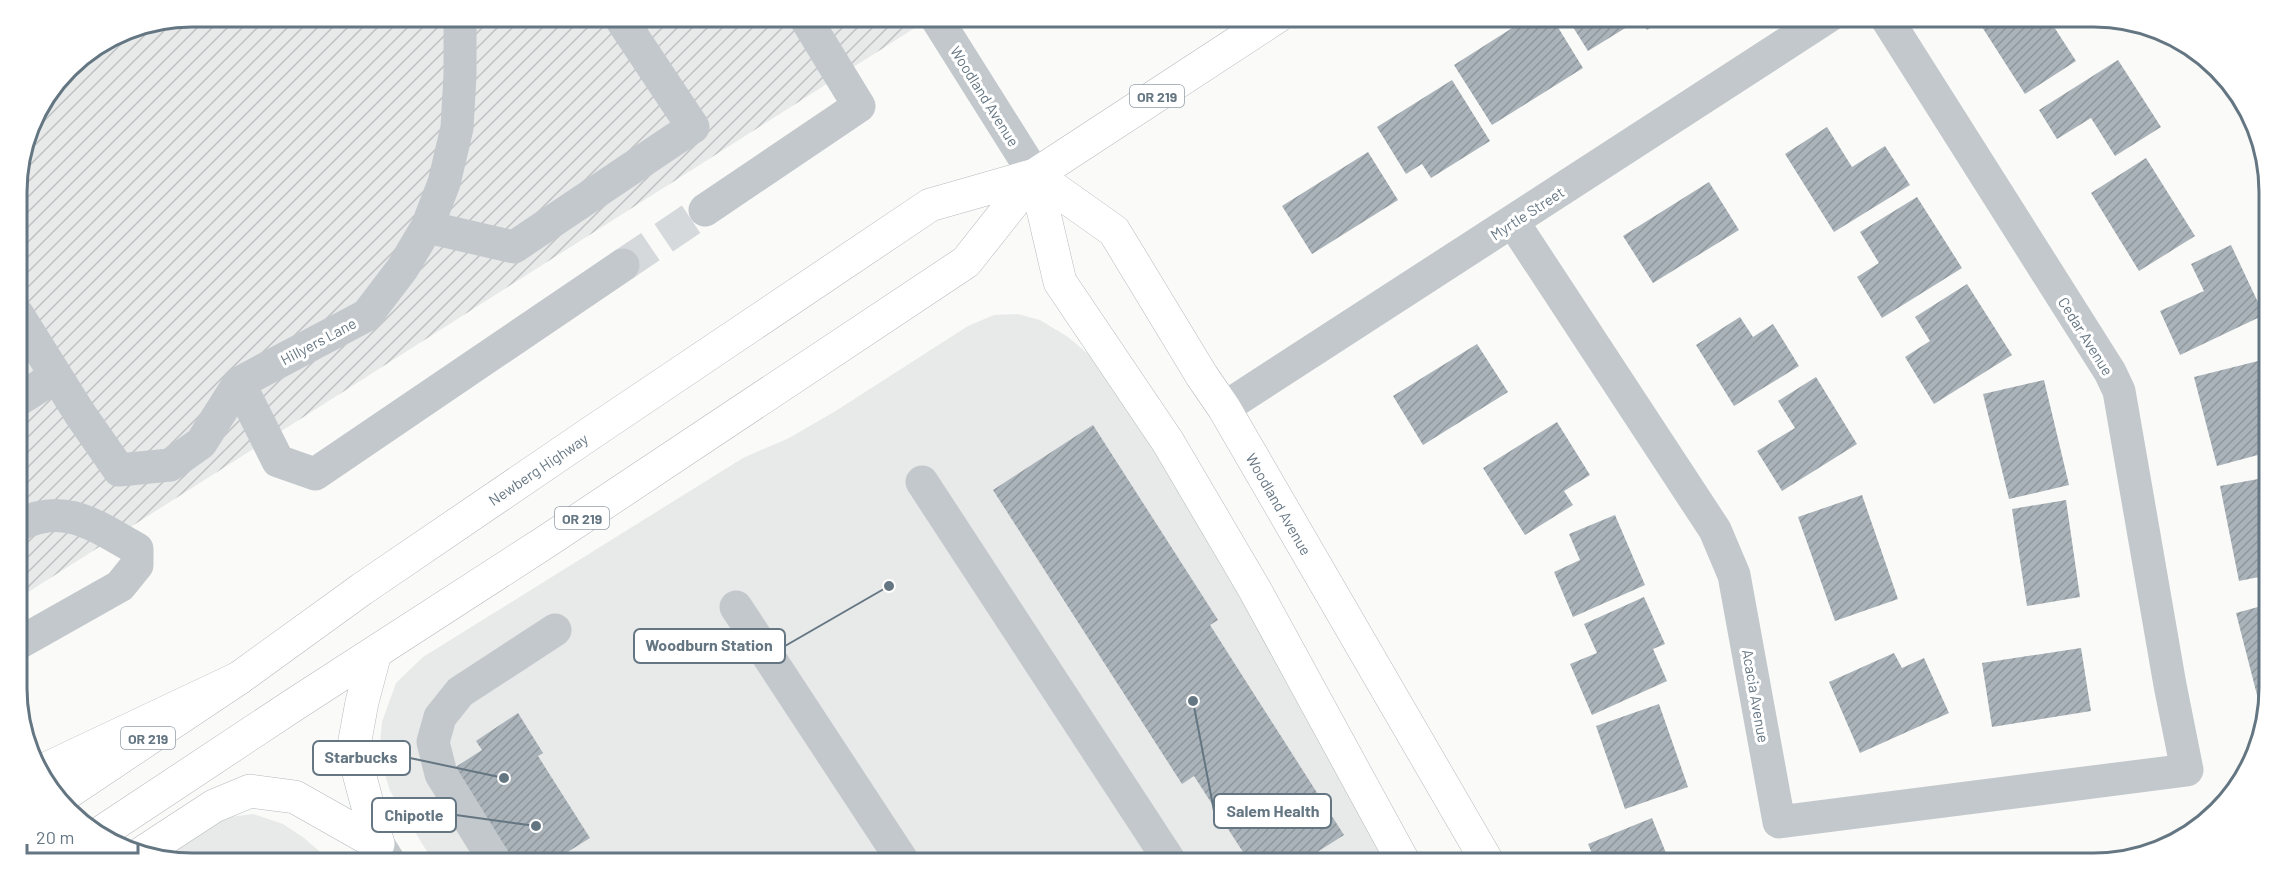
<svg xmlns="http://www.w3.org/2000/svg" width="2286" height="880" font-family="Barlow,sans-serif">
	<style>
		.built { fill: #e8e9e9 }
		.industrial { fill: url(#industrial-furrows) }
		.building { fill: url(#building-hatch) }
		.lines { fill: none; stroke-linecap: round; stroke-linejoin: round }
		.minor-tunnel { stroke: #d5d9db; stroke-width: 33; stroke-dasharray: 33 16; stroke-linecap: butt }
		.major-casing { stroke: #b5babe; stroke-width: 34 }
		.highway-casing { stroke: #b4b9bd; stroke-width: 34 }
		.minor { stroke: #c3c8cc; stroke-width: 33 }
		.major { stroke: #fff; stroke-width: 33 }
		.highway { stroke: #fff; stroke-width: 33 }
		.labels { text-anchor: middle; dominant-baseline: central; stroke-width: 6; stroke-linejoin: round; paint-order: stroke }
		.shield { fill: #fff; stroke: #939fa8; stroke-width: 1.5 }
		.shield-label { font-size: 14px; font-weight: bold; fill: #657683 }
		.street-label { font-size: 15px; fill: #657683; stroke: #fff }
		.rim { fill: none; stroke: #657683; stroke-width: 3 }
		.leader { fill: none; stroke: #657683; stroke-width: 2 }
		.callout-dot { fill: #657683; stroke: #fff; stroke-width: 2 }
		.callout { fill: #fff; stroke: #657683; stroke-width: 2 }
		.callout-label { font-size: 16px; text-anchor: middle; font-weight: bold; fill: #657683 }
	</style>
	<defs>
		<pattern id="industrial-furrows" width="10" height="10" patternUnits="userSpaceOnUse" patternTransform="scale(1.5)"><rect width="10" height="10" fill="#e8e9e9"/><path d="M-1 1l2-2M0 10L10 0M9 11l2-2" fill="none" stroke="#c0c1c2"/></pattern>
		<pattern id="building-hatch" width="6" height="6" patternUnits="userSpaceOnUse" patternTransform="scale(1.5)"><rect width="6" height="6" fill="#aab3b9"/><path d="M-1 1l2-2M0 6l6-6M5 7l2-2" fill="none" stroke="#8e969c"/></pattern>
	</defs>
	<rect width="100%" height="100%" fill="#fafaf8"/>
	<path class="built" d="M1017 314 1040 320 1068 337 1093 358 1140 410 1388 863H434L390 791 379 755 382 722 396 683 423 657 743 458 789 438 834 412 968 326 994 315Z
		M253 814 283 824 304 838 333 863H192L155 857 222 818Z"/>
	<path class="industrial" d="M192 17H932L19 598 17 180 35 114 76 60 125 30Z"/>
	<path class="building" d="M1531 16H1551L1583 68 1492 125 1454 65Z
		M1566 16H1669L1647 30 1640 19 1588 51Z
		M1975 16H2047L2076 61 2025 94Z
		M2118 60 2161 127 2115 156 2091 118 2057 139 2039 110Z
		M1452 80 1490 141 1431 178 1422 164 1406 174 1377 127Z
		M1827 127 1852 167 1885 146 1910 185 1834 232 1785 154Z
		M1368 152 1398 200 1312 254 1282 206Z
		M2146 158 2195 236 2139 271 2091 193Z
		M1709 182 1739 230 1653 283 1623 236Z
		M1917 197 1962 268 1882 318 1857 277 1879 263 1860 232Z
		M2231 245 2264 315 2180 355 2160 311 2204 291 2191 264Z
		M1967 284 2012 355 1934 404 1905 357 1930 341 1915 317Z
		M1740 317 1753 337 1773 324 1799 366 1734 406 1696 345Z
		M1477 344 1508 392 1423 445 1393 396Z
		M2258 361 2269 403V452L2217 466 2194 377Z
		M1816 377 1857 444 1782 491 1757 451 1795 428 1778 401Z
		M2044 380 2069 485 2009 499 1983 394Z
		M1557 422 1590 475 1564 491 1573 505 1525 535 1483 468Z
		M1093 425 1218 620 1210 625 1344 835 1300 863H1250L1194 776 1182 784 993 490Z
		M2269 477V575L2239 581 2220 486Z
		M1862 495 1898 599 1835 621 1798 517Z
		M2066 500 2080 597 2027 606 2012 509Z
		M1615 515 1645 585 1573 617 1554 572 1580 560 1569 534Z
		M1644 597 1665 644 1653 649 1667 681 1592 715 1570 664 1597 653 1584 624Z
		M2269 604 2270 688 2268 697 2258 699 2236 613Z
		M2081 648 2091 711 1992 727 1982 663Z
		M1894 653 1902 668 1924 658 1949 713 1860 753 1829 682Z
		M1659 704 1688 787 1625 809 1596 726Z
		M518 713 543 753 538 756 590 838 550 863H511L451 770 482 750 476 741Z
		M1652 818 1670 863H1596L1588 844Z
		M2120 856 2105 863H2094V862Z"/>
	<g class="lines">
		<path class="minor-tunnel" d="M623 265 705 210"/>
		<g class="major-casing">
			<path id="major" d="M1035 175 1114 231 1202 376 1224 408 1488 863
				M1035 175 1060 282 1168 442 1255 590 1404 863
				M375 653 362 702 353 751 378 844
				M58 799 239 678 362 589 588 435 930 205 1035 175 1278 16
				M102 832 292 706 547 541 966 262 1035 175
				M139 855 214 806 250 791 295 797 378 844"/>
		</g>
		<g class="highway-casing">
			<path id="highway" d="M44 770 239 678"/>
		</g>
		<path class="minor" d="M935 16 1035 175
			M705 210 859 106 804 16
			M1513 222 1715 530 1734 575 1779 822 2187 770 2170 685 2119 391 2110 372 1885 16
			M427 227 514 247 693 127 619 16
			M18 315 80 414 119 470 170 465 201 443 239 383 367 315 402 269 427 227 444 183 457 128 460 75V16
			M239 383 278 461 315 474 623 265
			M18 400 56 376
			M1224 408 1829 16
			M922 482 1171 863
			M19 525C65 501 97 527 137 549V565L120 586 19 643
			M736 607 904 863
			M378 844 390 863
			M496 863 441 774 433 742 440 717 460 692 555 630"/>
		<use href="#major" class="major"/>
		<use href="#highway" class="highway"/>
	</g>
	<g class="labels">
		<g class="shield">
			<rect x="1130" y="85" width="54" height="22" rx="4.5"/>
			<rect x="555" y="507" width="54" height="22" rx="4.5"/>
			<rect x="121" y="727" width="54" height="22" rx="4.5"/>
		</g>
		<g class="shield-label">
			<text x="1157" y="96">OR 219</text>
			<text x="582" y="518">OR 219</text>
			<text x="148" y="738">OR 219</text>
		</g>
		<g class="street-label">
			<text transform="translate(985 96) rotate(58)">Woodland Avenue</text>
			<text transform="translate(1527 213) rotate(-33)">Myrtle Street</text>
			<text transform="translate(2086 336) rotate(58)">Cedar Avenue</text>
			<text transform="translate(318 341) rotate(-28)">Hillyers Lane</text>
			<text transform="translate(538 469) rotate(-34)">Newberg Highway</text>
			<text transform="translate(1279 504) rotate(60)">Woodland Avenue</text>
			<text transform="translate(1756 696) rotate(80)">Acacia Avenue</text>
		</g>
	</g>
	<path d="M0 0H2286V880H0ZM192 27H2094A165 165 0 0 1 2259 192V688A165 165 0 0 1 2094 853H192A165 165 0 0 1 27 688V192A165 165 0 0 1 192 27Z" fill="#fff" fill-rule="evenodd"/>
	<path class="rim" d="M192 27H2094A165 165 0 0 1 2259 192V688A165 165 0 0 1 2094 853H192A165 165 0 0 1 27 688V192A165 165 0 0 1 192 27Z"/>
	<path class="leader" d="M889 586L785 646M504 778L410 758M1193 701L1214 811M536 826L456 815"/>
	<g class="callout-dot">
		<circle cx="889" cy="586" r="6"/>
		<circle cx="504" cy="778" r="6"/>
		<circle cx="1193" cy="701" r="6"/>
		<circle cx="536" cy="826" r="6"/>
	</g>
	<g class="callout">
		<rect x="634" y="629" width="151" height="34" rx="6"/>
		<rect x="313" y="741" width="97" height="34" rx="6"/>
		<rect x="1214" y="794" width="117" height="34" rx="6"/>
		<rect x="372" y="798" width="84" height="34" rx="6"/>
	</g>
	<g class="callout-label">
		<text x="709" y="651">Woodburn Station</text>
		<text x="361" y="763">Starbucks</text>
		<text x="1273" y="817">Salem Health</text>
		<text x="414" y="821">Chipotle</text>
	</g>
	<path d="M27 844v9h111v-9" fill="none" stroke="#657683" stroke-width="3"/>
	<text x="36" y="844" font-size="18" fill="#657683" stroke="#ffffff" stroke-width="4.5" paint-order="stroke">20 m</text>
</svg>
